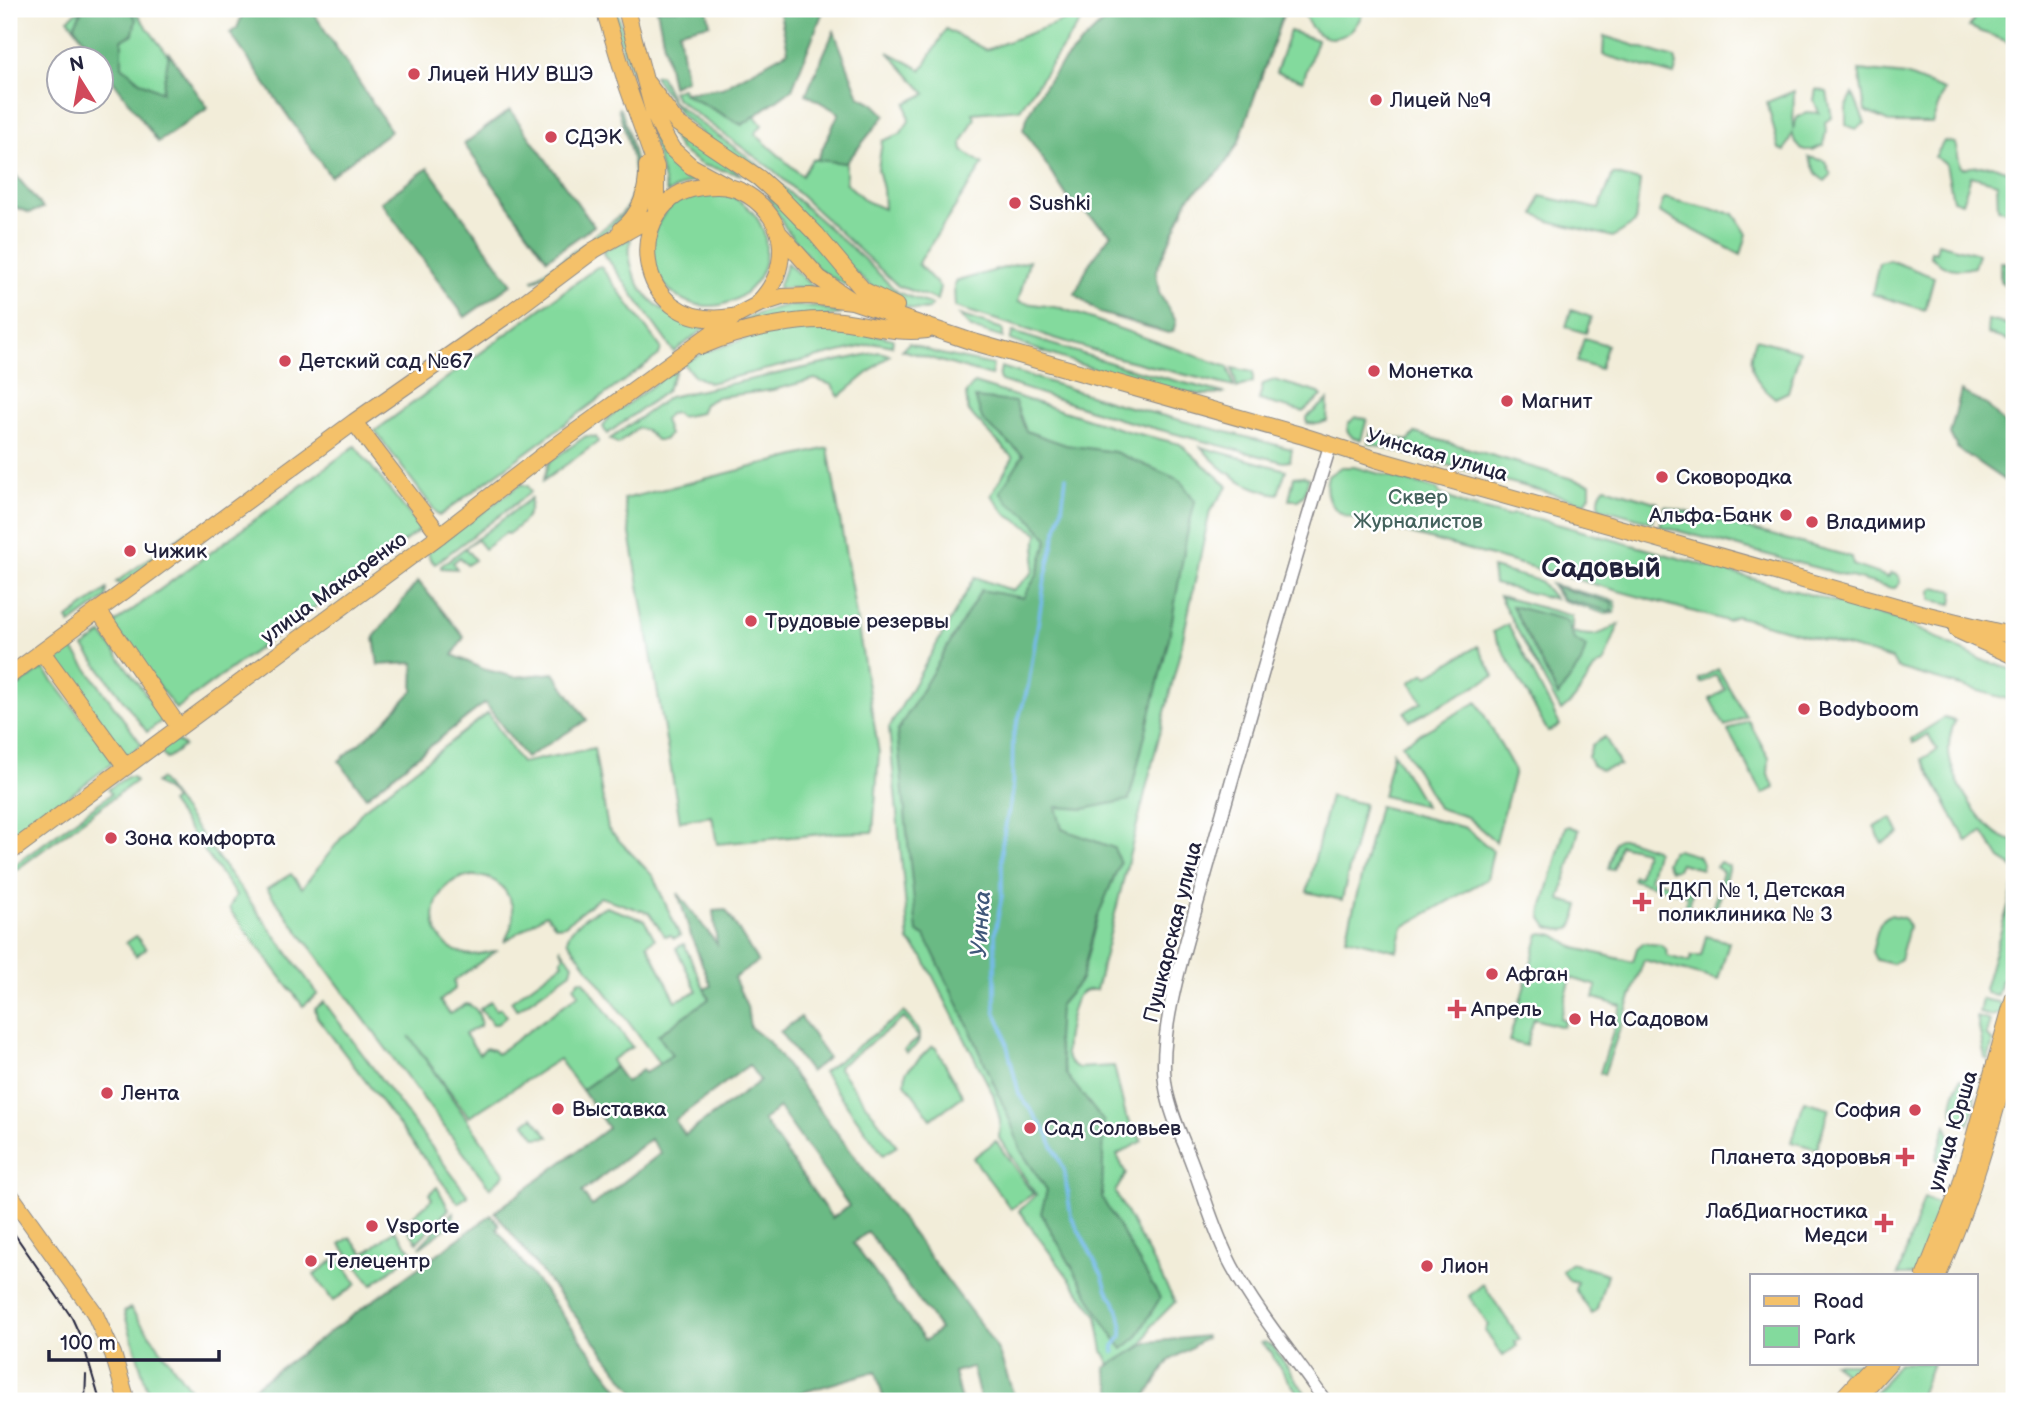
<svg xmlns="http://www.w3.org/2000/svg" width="2023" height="1410" font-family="'Balsamiq Sans',sans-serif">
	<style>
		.green { fill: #83da9d; stroke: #527e6c; stroke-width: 2 }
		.forest { fill: #6aba84; stroke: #466e60; stroke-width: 2; fill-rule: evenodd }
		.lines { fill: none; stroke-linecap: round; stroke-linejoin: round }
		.stream { stroke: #77bcee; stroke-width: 3.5 }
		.minor-casing { stroke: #8a888a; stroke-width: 15 }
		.major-casing { stroke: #8a888a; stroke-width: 18 }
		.minor { stroke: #fff; stroke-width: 12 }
		.major { stroke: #f4c16a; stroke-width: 16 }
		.tram { stroke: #22223b; stroke-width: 2 }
		.poi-dot { fill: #d1495b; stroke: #fff; stroke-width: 2.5 }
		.labels { text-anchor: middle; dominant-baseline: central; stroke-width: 5; stroke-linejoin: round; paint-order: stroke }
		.poi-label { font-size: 21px; fill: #22223b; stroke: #fff; text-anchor: start }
		.street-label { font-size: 21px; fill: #22223b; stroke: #fff }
		.park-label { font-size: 21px; fill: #44625d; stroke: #fff }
		.water-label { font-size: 23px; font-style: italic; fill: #40587a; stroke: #fff }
		.district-label { font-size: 28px; font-weight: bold; fill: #22223b; stroke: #fff }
	</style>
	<rect width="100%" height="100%" fill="#fff"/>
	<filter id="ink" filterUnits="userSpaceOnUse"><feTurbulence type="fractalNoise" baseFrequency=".0143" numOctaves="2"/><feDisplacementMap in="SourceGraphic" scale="14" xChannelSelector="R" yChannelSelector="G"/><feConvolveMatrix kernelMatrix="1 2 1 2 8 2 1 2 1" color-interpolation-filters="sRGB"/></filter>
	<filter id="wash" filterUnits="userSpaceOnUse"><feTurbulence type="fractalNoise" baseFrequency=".00686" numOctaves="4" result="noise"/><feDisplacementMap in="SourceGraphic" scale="28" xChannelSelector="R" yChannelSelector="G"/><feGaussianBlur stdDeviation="1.57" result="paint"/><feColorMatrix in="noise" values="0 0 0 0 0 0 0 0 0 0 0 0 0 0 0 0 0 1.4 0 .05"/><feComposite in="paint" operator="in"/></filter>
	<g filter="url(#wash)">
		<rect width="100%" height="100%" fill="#f2edd9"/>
		<path class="green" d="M81 9H133L208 108 158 142 102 60 98 59 68 19Z
			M608 9H617L635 75 632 76Z
			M1364 9C1352 46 1314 49 1303 10Z
			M1974 9H2002L2014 25V44L1969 27 1973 21Z
			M1088 11 1020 109 973 113 975 118 962 142 963 151 983 164 918 264 940 287 937 300 898 286 773 170 688 108 675 97 672 91 682 88 684 93 742 125 755 116 762 125 755 134 802 176 812 159 846 163V183L866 201 884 209 883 189 878 169 882 141 900 134 909 121 906 103 926 94 888 52 922 70 946 29 986 50Z
			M1290 31 1317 40 1303 81 1276 72Z
			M1604 36 1675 58 1677 65 1674 75 1603 55Z
			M1859 70 1906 75 1944 90 1932 123H1891L1865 111Z
			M660 75 673 102 700 123 755 162 867 262 897 292 932 305 929 309C907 314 881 295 865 281L680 114 654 76Z
			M638 86C653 133 655 149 698 178L667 193 654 144 633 87Z
			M1816 89 1827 92 1832 118 1825 122 1826 132 1823 145 1813 150H1802L1795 142 1792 133 1785 151 1779 149 1767 102 1794 91 1793 129 1797 118 1806 112 1819 113 1814 100Z
			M1853 94 1865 123 1856 129 1846 125V108Z
			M618 107 622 112C639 171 653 200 595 240L593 236C603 228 615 221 623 212 647 183 626 139 618 107Z
			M661 116 742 175 702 165 680 150Z
			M1944 141 1955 143 1961 168 1992 165 2012 173 2010 212 1998 209 1997 183 1971 176 1962 203 1953 200 1946 164 1935 157Z
			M1809 157 1825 161 1831 175 1825 181 1817 175Z
			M1613 174 1640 181 1635 223 1613 237 1553 222 1535 215 1540 196 1599 209Z
			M652 249a57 57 0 1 1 114 0a57 57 0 1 1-114 0Z
			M769 195 806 230 849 284 845 285 819 270 786 229 768 197Z
			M1664 198 1734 214 1747 234 1741 255 1659 212Z
			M631 238C621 285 665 324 709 325L674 352 602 251Z
			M1938 243 1978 254 1974 267C1956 272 1945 269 1930 256L1931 251 1936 252Z
			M584 244 587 248 561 266 534 281 533 280Z
			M1889 260 1934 277 1925 310 1872 294 1879 263Z
			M1029 261 1018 302 1061 308 1228 367 1234 387 1115 357 955 307 954 286 957 281Z
			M787 263 812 286V288H778Z
			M597 267H601L661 348 659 355 439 516 375 431Z
			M784 306H816L842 314 723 333C742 319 761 311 784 306Z
			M1571 310 1591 317 1586 333 1566 327Z
			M959 315 1003 329V338L971 328Z
			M1988 320 2014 326V342L1987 334Z
			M817 327 855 330 893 339 892 346 877 343 709 383 693 375 683 363 705 352 763 333Z
			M1013 332 1127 368 1223 393C1189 405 1049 354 1010 340Z
			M1584 338 1607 345 1600 369 1577 362Z
			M1756 339 1800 351 1788 392 1775 398C1753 381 1746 366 1756 339Z
			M909 343 936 353 993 365 991 376 902 350Z
			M879 352 890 355 839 397 832 385 815 379 773 390 717 397 704 404 700 413 680 417 676 413 669 414 664 420 669 435 664 440H656L646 430 637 428 618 444 610 439 669 397Z
			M1001 367 1118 404 1292 449 1290 461 1283 462 1119 419 1001 381 999 378Z
			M1232 368 1253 372V382L1237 388Z
			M674 370 676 371 666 391 607 434 603 427 608 418Z
			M1274 380 1319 393 1322 396 1303 412 1259 400 1263 384Z
			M974 383 1127 431 1180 444 1228 486 1210 511 1180 652 1096 990C1090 990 1085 989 1080 994 1072 1000 1064 1044 1066 1055 1067 1060 1073 1065 1078 1068L1114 1066 1126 1116 1142 1141 1117 1155 1126 1174 1115 1192 1175 1302 1152 1325 1143 1344 1110 1365 1103 1351 1097 1316 1019 1211 1036 1195 999 1138 1000 1120 993 1094 923 957 909 941 889 728 975 577 1013 591 1033 572 1038 533 1007 515 991 495 1013 458 968 411 966 393Z
			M1328 400 1327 421 1318 424 1307 423V417Z
			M1355 417 1367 419 1361 440 1353 438 1347 431 1348 424Z
			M1371 431 1408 441 1415 433 1590 484V495L1585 503 1368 443Z
			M586 436 596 437 598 442 543 481 549 462Z
			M355 446 421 529 176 709 112 625Z
			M1201 447 1286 470 1278 494C1247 489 1221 471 1201 447Z
			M828 448 879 753 873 832 833 833 717 844 712 816 680 821 624 499Z
			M1341 467H1354L1437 489 1440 494 1465 505 1508 516 1513 514 1539 519 1897 619 1982 660 2014 670V701L1897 668 1892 659 1736 616 1727 621 1346 516C1329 508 1323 493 1328 476Z
			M1303 476 1309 478 1304 495 1298 500H1289L1294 477Z
			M521 484 528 486 531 492 435 564 430 559 428 552Z
			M1605 487 1658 503 1652 522 1600 508C1598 500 1598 493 1605 487Z
			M531 498C530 517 524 523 508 534L506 533 484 549 476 539 465 548 475 560 467 565 460 557 453 563 457 569 441 568V566Z
			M1665 506 1852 557 1853 565 1888 577 1891 573 1898 575 1900 583 1895 588H1892L1660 526Z
			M188 531 191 534 122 585 116 582Z
			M1492 568 1540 581 1555 599 1494 584Z
			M1551 584 1615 601 1616 608 1614 613 1606 614 1561 600Z
			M1935 587 1954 591 1952 604 1931 600V591Z
			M107 589 106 598 70 624 67 619Z
			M1499 596 1572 616V632C1594 638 1600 635 1619 624L1604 662 1595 668 1574 700 1561 711Z
			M1508 624 1560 725 1548 732 1493 632Z
			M102 634 164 719 147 732 84 647Z
			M70 645 142 745 126 756 54 657Z
			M1478 646 1494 676 1410 721 1405 712 1422 702 1410 682 1425 673 1427 676Z
			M43 668 115 761 9 842V693Z
			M1718 669 1746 716 1725 727 1710 699 1725 690 1716 675 1701 683 1699 679Z
			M1477 702 1515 771 1496 842 1467 817 1438 808 1402 744Z
			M488 713 521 763 594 748 608 829 653 876 680 936 674 938 671 935 665 936 649 913 600 897 565 925 556 926 546 914 504 942C513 927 517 912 508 896 503 886 494 879 483 877 431 866 414 942 465 954 477 957 487 951 496 951L454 981 455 989 440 1001 450 1014 466 1004C476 1006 482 1016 480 1026L465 1034 479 1054 486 1048 493 1050 497 1054 579 994 574 986 580 980 584 981 632 1047 611 1060 615 1067 582 1090 559 1059 469 1117 409 1036 505 1174 490 1188 267 889 291 874 302 888 364 809Z
			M1944 718 1955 721C1950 733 1947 746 1950 759 1955 785 1986 837 2014 841V868L2000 859 1983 832 1967 842 1922 759 1937 750 1928 734 1913 743 1911 739Z
			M1748 720 1769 758 1768 774 1775 788 1763 794 1728 731Z
			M1605 737 1620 765 1601 770 1592 765 1588 757 1592 745Z
			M177 741 184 746 166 759 160 750 171 742Z
			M1393 752 1425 806 1383 796Z
			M127 777H132L136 781 9 875V869L111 794 108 789Z
			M160 779 318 994 303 1006 232 913 229 908 236 895 170 803 174 800 168 792 155 783Z
			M1330 796 1364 804 1342 900 1307 892Z
			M1379 806 1466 828 1493 851 1487 879 1403 927 1397 951 1346 938Z
			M1892 818 1900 834 1882 843 1874 827Z
			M1568 826 1579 830 1560 900 1579 905C1573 929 1574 934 1548 927L1542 918 1541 913 1565 828Z
			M1619 839H1626L1655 849 1656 852 1649 879 1689 890 1692 895 1688 911 1684 910 1687 895 1633 880 1634 876 1639 877 1645 851 1620 845 1613 870 1608 869 1615 842Z
			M1677 850 1698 856 1703 864 1702 869 1680 863 1677 869 1670 870 1666 862 1672 851Z
			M1720 862 1729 866 1715 915 1705 912 1704 910 1707 908 1713 909 1723 872 1716 867Z
			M2014 886V966L2011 978 2001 980 1997 995 1986 993 1984 989Z
			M606 907 644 920 655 939 647 944 676 1001 697 991 676 948 684 944 709 999 658 1035 673 1055 659 1063 567 940C570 926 592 911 606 907Z
			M1891 915 1904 918 1909 927 1900 959 1892 964 1876 960 1872 952C1876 939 1877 918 1891 915Z
			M1543 933 1555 935 1576 948 1633 962 1637 948 1643 943 1661 945 1666 949 1667 956 1689 962 1692 956H1701L1706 936 1729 942 1718 980 1644 960 1604 1074 1600 1073 1621 1006 1594 998 1597 986 1571 978 1560 1018 1565 1020 1563 1027 1534 1019 1526 1046 1509 1041 1539 934Z
			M136 936 146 949 136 956 126 943Z
			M560 947 573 964 571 972 517 1010 511 1001 563 963 561 959 564 956Z
			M1982 999 1998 1002 2003 1006 2001 1013 1991 1016 1979 1013Z
			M491 1001 496 1010 501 1008 507 1016 497 1024H493L480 1009Z
			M324 1002 468 1196 458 1203 317 1017 315 1009Z
			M904 1012C917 1028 930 1038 907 1053L904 1050 919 1038 904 1018 838 1067 897 1146 883 1155 823 1072Z
			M1977 1017 1990 1021 1986 1035 1993 1042 1988 1060 1985 1058Z
			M932 1046 936 1048 963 1096 931 1119 905 1083 906 1072Z
			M1960 1079C1982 1088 1975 1105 1969 1124 1943 1116 1953 1099 1960 1079Z
			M1804 1101 1829 1108 1817 1149 1792 1142Z
			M533 1117 549 1137 536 1138 525 1123Z
			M1946 1125 1956 1150V1154H1951L1948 1164 1936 1159Z
			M996 1141 1033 1194 1011 1209 973 1158Z
			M437 1187 449 1209 417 1242 404 1224 432 1199 429 1194Z
			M1924 1198 1944 1206V1210L1917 1275H1898Z
			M453 1212 454 1222 421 1247 420 1246Z
			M395 1230 413 1253 372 1285 340 1244 350 1237 364 1254Z
			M338 1257 357 1284 333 1301 314 1275Z
			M1571 1263 1607 1274 1597 1309 1592 1314 1575 1289 1577 1282 1569 1280 1562 1271Z
			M1483 1284 1520 1339 1515 1342 1517 1346 1503 1356 1485 1331 1488 1325 1469 1296Z
			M130 1308 198 1400 196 1401H151L124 1312Z
			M1265 1342 1274 1348 1308 1397 1303 1401 1274 1359 1272 1353 1261 1343Z
			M1833 1363H1863L1850 1378Z
			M1898 1363H1932L1918 1401H1866L1883 1384Z"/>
		<path class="forest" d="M89 9H129L136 19 133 34 122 40V66L141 82 162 92 169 53 208 108 158 142 102 65V60L98 59 74 26 82 10Z
			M247 9H311L391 131 330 176 230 33 237 28 244 10Z
			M657 9H707L710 24 679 31 686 80 672 86Z
			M779 9H824L792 89 742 125 683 93 722 88 788 51Z
			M1118 9H1285L1238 144 1221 170 1189 197 1156 271 1159 293 1176 321 1173 332 1168 333 1100 313 1075 294 1089 264 1111 234 1068 198 1023 129C1039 79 1080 44 1118 9Z
			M834 31 859 96 873 103 885 115 846 163 817 160 839 113 806 94Z
			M510 110 594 226 547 259 464 144Z
			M9 167 43 208 30 213 9 205Z
			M428 168 512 284 465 317 381 202Z
			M2000 261 2014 265V292L2000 281Z
			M1961 391 1988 406 2010 430 2014 429V487L1957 448 1950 434Z
			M975 398 1015 402 1026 431 1066 445 1115 452 1180 480 1195 501 1186 539 1169 638 1129 800 1084 809 1056 807 1062 829 1114 848 1120 863 1097 918 1081 980 1059 1006 1057 1041 1066 1074 1104 1122 1102 1198 1160 1298 1136 1338 1123 1349 1107 1328 1041 1213 1047 1190 1021 1151 1011 1123 970 1029 925 936 917 932 897 732 981 590 1023 598 1037 575 1048 539 1027 515 1009 503 1000 492 1023 455 983 421Z
			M418 581 464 637 453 655 483 669 515 677 554 673 587 720 526 758 485 703 366 797 339 761 383 723 413 691 414 663 378 665 374 637Z
			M1554 586 1612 603V612L1563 599Z
			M1512 606 1566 620 1574 639 1586 647 1581 663 1558 696Z
			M678 893 717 944 713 911 726 910 758 962 734 978 747 1006 750 1027 768 1041 984 1329 998 1350 1016 1401H981L972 1367 954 1372 961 1401H884L876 1371 773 1401H641L495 1212 608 1128 582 1090 615 1067 626 1082 642 1070 645 1073 672 1055 658 1035 709 999 704 989 711 986 691 936ZM749 1065 760 1081 685 1135 675 1120ZM779 1108 849 1206 832 1218 763 1120ZM650 1139 661 1153 592 1206 582 1192ZM868 1232 940 1329 925 1341 853 1243Z
			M801 1017 828 1058 810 1072 780 1032Z
			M491 1215 499 1224 497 1229 628 1401H235Z
			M1205 1336 1206 1338 1203 1340 1169 1361 1143 1401H1115L1105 1368 1149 1342Z"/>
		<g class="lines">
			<path class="stream" d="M1066 477 1062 508 1045 579 1028 687 1013 737 1012 793 1002 844V896L995 932V1011L1003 1029 1019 1094 1046 1131 1064 1170 1071 1216 1102 1275 1107 1290 1115 1302 1122 1323V1336L1114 1346V1352"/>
		</g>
	</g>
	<g filter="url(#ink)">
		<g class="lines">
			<g class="minor-casing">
				<path id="minor" d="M1325 1401C1294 1356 1258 1314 1232 1266 1214 1232 1204 1194 1190 1158 1181 1135 1170 1112 1166 1088 1155 1033 1191 928 1206 872 1246 729 1286 587 1330 446"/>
			</g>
			<g class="major-casing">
				<path id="major" d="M604 9 626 82 656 167V215
					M626 9 654 114 663 133 672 149 691 166 726 185
					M647 83 677 123 759 178 781 198 816 234 863 290 896 306
					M621 230C641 215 648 190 647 166
					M780 234 819 278 850 299
					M732 317C629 334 621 196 702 187 719 185 732 185 748 195 765 206 780 224 781 246 782 269 774 286 758 303
					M702 346C737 330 803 316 841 321 872 325 895 334 927 330
					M354 422 440 535
					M98 610 179 727
					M1957 630 2014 656
					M42 652 126 767
					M9 676 354 422 510 313 594 250 656 215
					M9 853 440 535 542 456 734 317 757 305 782 297 810 296 852 301 970 341 1300 435 1375 459 1920 613 2014 636
					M9 1193 94 1312 113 1354 127 1401
					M1925 1275 1960 1187 2014 997
					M1938 1275C1971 1200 1993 1121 2014 1042
					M1840 1401 1875 1363
					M1855 1401 1889 1363"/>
			</g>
			<use href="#minor" class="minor"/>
			<use href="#major" class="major"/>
			<path class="tram" d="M9 1226 72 1318 82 1340 100 1401
				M85 1401 86 1375"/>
		</g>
	</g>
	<g class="poi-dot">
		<circle cx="414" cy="74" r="7"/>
		<circle cx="1376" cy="100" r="7"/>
		<circle cx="551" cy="137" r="7"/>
		<circle cx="1015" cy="203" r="7"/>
		<circle cx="285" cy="361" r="7"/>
		<circle cx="1374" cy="371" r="7"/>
		<circle cx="1507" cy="401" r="7"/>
		<circle cx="1662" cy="477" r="7"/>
		<circle cx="1786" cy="515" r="7"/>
		<circle cx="1812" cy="522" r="7"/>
		<circle cx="130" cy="551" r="7"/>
		<circle cx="751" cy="621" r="7"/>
		<circle cx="1804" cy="709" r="7"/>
		<circle cx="111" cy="838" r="7"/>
		<path d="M1638.5 891.5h7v7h7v7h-7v7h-7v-7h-7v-7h7z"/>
		<circle cx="1492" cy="974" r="7"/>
		<path d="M1453.5 998.5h7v7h7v7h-7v7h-7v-7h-7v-7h7z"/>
		<circle cx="1575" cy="1019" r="7"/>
		<circle cx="107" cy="1093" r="7"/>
		<circle cx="558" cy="1109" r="7"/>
		<circle cx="1915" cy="1110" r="7"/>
		<circle cx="1030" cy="1128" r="7"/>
		<path d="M1901.5 1146.5h7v7h7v7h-7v7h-7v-7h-7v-7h7z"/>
		<path d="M1880.5 1212.5h7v7h7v7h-7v7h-7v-7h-7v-7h7z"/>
		<circle cx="372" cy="1226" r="7"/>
		<circle cx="311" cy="1261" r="7"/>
		<circle cx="1427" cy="1266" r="7"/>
	</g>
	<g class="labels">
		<g class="poi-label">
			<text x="428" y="74">Лицей НИУ ВШЭ</text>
			<text x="1390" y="100">Лицей №9</text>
			<text x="565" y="137">СДЭК</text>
			<text x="1029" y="203">Sushki</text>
			<text x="299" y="361">Детский сад №67</text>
			<text x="1388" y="371">Монетка</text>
			<text x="1521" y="401">Магнит</text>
			<text x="1676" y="477">Сковородка</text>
			<text x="1772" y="515" text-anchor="end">Альфа-Банк</text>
			<text x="1826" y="522">Владимир</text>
			<text x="144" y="551">Чижик</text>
			<text x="765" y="621">Трудовые резервы</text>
			<text x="1818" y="709">Bodyboom</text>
			<text x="125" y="838">Зона комфорта</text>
			<text x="1658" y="890">ГДКП № 1, Детская<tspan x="1658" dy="24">поликлиника № 3</tspan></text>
			<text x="1506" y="974">Афган</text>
			<text x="1471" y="1009">Апрель</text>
			<text x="1589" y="1019">На Садовом</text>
			<text x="121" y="1093">Лента</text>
			<text x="572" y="1109">Выставка</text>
			<text x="1901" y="1110" text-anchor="end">София</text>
			<text x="1044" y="1128">Сад Соловьев</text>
			<text x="1891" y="1157" text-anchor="end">Планета здоровья</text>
			<text x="1868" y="1211" text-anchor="end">ЛабДиагностика<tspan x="1868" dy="24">Медси</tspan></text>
			<text x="386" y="1226">Vsporte</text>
			<text x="325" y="1261">Телецентр</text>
			<text x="1441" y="1266">Лион</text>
		</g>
		<g class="street-label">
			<text transform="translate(1437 455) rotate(16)">Уинская улица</text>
			<text transform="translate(334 588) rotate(-36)">улица Макаренко</text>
			<text transform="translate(1173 932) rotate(-76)">Пушкарская улица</text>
			<text transform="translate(1953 1131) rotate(-73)">улица Юрша</text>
		</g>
		<g class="park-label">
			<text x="1418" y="497">Сквер<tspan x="1418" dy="24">Журналистов</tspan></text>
		</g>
		<g class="water-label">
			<text transform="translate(981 924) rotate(-86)">Уинка</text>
		</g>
		<g class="district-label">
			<text x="1601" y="568">Садовый</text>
		</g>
	</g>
	<rect width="2023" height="1410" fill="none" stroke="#fff" stroke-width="35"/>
	<rect x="1750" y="1274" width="228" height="91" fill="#ffffff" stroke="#a7a7b1" stroke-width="2"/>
	<rect x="1764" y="1296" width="35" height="10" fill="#f4c16a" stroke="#a7a7b1" stroke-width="2"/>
	<text x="1813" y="1308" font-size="21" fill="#22223b">Road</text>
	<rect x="1764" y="1326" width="35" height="21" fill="#83da9d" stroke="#a7a7b1" stroke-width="2"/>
	<text x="1813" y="1344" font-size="21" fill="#22223b">Park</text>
	<g transform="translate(80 80) rotate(349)"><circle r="33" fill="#ffffff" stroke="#a7a7b1" stroke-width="2"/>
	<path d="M0-5L12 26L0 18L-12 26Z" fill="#d1495b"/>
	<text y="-10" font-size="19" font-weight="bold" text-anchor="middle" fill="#22223b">N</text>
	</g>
	<path d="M49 1350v10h170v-10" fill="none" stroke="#22223b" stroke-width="3.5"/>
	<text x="60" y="1350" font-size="21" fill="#22223b" stroke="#ffffff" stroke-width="5" paint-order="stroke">100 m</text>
</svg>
